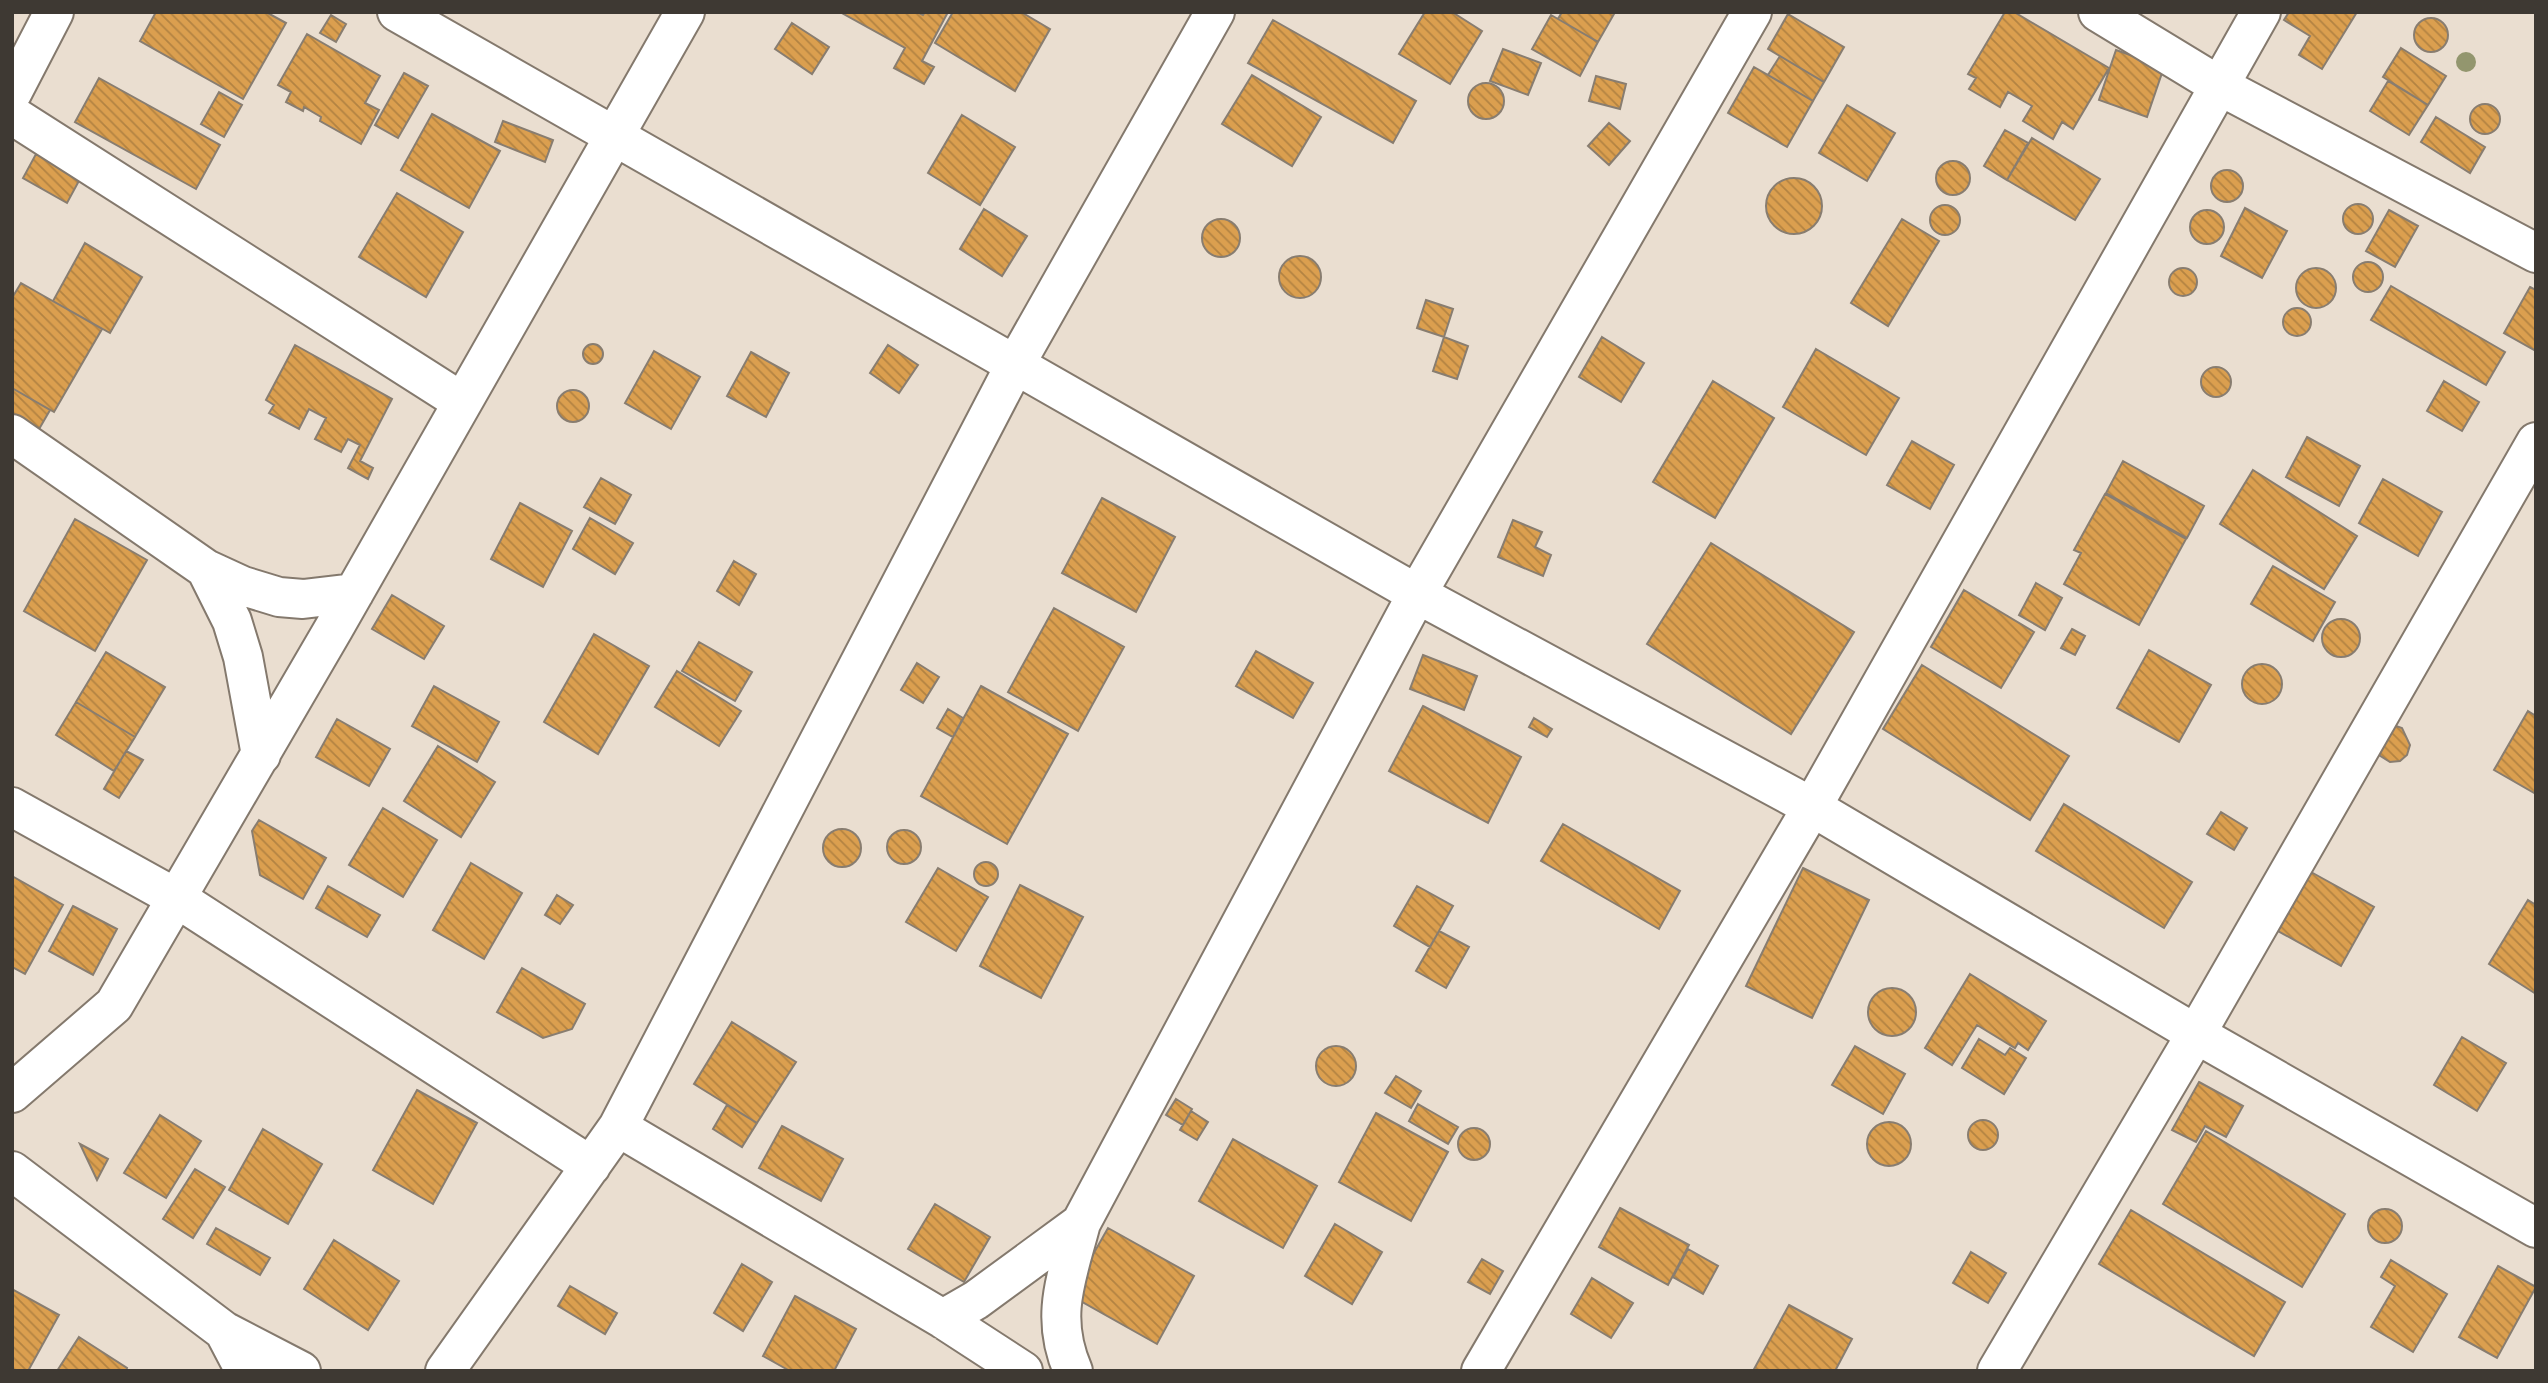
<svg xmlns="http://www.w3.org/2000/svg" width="2548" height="1383" font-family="'Zilla Slab',serif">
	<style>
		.building { fill: url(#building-back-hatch); stroke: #887d70; stroke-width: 2 }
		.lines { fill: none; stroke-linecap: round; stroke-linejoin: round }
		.minor-casing { stroke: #84796d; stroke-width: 42 }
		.minor { stroke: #fff; stroke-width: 38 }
		.tree { fill: #93966e }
	</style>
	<defs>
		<pattern id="building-back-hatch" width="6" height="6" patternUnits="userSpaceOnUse" patternTransform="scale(1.75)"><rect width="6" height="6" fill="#db9f4f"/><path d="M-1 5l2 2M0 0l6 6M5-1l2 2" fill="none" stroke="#b38342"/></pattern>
	</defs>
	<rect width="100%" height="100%" fill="#eaded0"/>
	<path class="building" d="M156 12H266L286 23 243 99 140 41Z
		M840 12H917L923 15 925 12H948L922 61 934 67 924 84 894 68 905 48Z
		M953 12H1021L1050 29 1015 91 935 43Z
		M1425 12H1452L1482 31 1450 84 1399 54Z
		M1562 12H1610L1614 14 1598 42 1558 19Z
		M2005 12H2014L2109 68 2073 129 2062 122 2053 139 2023 121 2032 106 2008 92 2000 107 1969 89 1976 78 1968 74Z
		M2289 12H2357L2322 69 2299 55 2310 36 2284 20Z
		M1788 14 1844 47 1824 82 1768 49Z
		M331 15 346 24 336 42 320 33Z
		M1551 15 1598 42 1580 76 1532 49Z
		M2414 35a17 17 0 1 1 34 0a17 17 0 1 1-34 0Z
		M1273 20 1416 101 1393 143 1248 63Z
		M792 23 829 47 812 74 775 49Z
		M307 34 380 76 365 103 379 110 361 144 320 121 321 117 304 107 303 111 286 102 291 92 278 85Z
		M2401 48 2446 76 2428 105 2383 77Z
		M1503 49 1541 63 1528 95 1490 81Z
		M2116 50 2164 67 2147 117 2099 100Z
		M1780 56 1824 82 1813 101 1768 75Z
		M1754 67 1813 101 1787 147 1728 113Z
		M404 73 428 86 398 138 375 125Z
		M1252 75 1321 117 1292 166 1222 124Z
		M1596 76 1626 84 1620 109 1589 101Z
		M99 78 220 145 196 189 75 122Z
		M2388 81 2428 105 2409 135 2370 111Z
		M1468 101a18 18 0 1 1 36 0a18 18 0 1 1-36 0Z
		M219 92 242 105 224 137 201 124Z
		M2470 119a15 15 0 1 1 30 0a15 15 0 1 1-30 0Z
		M1847 105 1895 133 1867 181 1819 153Z
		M432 114 500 151 469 208 401 170Z
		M962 115 1015 147 980 205 928 173Z
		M2436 117 2485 147 2470 173 2421 142Z
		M503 121 553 140 545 162 495 142Z
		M1609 123 1630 141 1609 165 1588 146Z
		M2005 130 2028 143 2007 180 1984 166Z
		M2032 138 2100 179 2075 220 2007 180Z
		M36 154 80 179 67 203 23 178Z
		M1936 178a17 17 0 1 1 34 0a17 17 0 1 1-34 0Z
		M2211 186a16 16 0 1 1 32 0a16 16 0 1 1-32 0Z
		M1766 206a28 28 0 1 1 56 0a28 28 0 1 1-56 0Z
		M397 193 463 232 426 297 359 257Z
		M2343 219a15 15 0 1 1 30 0a15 15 0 1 1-30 0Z
		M1930 220a15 15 0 1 1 30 0a15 15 0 1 1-30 0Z
		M2245 208 2287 231 2262 278 2221 256Z
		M984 209 1027 236 1002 276 960 249Z
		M2190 227a17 17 0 1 1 34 0a17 17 0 1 1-34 0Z
		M2389 210 2418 226 2395 267 2366 251Z
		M1902 219 1939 241 1888 326 1851 303Z
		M1202 238a19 19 0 1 1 38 0a19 19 0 1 1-38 0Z
		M85 243 142 277 110 333 53 301Z
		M1279 277a21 21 0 1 1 42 0a21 21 0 1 1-42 0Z
		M2353 277a15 15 0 1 1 30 0a15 15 0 1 1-30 0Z
		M2169 282a14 14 0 1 1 28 0a14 14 0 1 1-28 0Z
		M2296 288a20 20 0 1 1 40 0a20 20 0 1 1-40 0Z
		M21 283 102 329 54 412 12 388V298Z
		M2391 286 2505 352 2486 385 2371 320Z
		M2530 287 2536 290V351L2504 333Z
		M1426 300 1453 309 1444 337 1417 328Z
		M2283 322a14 14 0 1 1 28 0a14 14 0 1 1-28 0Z
		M1444 337 1468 346 1457 379 1433 371Z
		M1602 337 1644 363 1621 402 1579 377Z
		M583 354a10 10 0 1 1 20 0a10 10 0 1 1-20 0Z
		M295 345 392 399 360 461 373 468 368 479 348 468 360 445 348 439 341 452 315 439 326 418 309 409 299 429 269 413 274 405 266 400Z
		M888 345 918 365 899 393 870 373Z
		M1816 349 1899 398 1866 455 1783 407Z
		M654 351 700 377 671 429 625 403Z
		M751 352 789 373 766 417 727 396Z
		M2201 382a15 15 0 1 1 30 0a15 15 0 1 1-30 0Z
		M1713 381 1774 418 1715 518 1653 482Z
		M2444 381 2479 402 2462 431 2427 411Z
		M12 388 50 410 38 431 12 416Z
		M557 406a16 16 0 1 1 32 0a16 16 0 1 1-32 0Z
		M2307 437 2360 466 2339 506 2286 477Z
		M1912 441 1954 465 1930 509 1887 485Z
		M2123 461 2204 506 2187 538 2106 493Z
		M2253 470 2357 536 2324 589 2220 524Z
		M601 478 631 495 615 524 584 507Z
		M2383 479 2442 512 2418 556 2359 523Z
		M2105 494 2186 539 2139 625 2064 584 2081 553 2074 550Z
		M1102 498 1175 537 1136 612 1062 573Z
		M520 503 572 531 543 587 491 559Z
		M590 518 633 543 615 574 573 549Z
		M75 519 147 560 95 651 24 611Z
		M1513 520 1542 532 1535 547 1551 555 1543 576 1498 557Z
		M1711 543 1854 632 1791 734 1647 644Z
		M734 561 756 574 739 605 717 591Z
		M2273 566 2335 602 2313 641 2251 604Z
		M2036 583 2062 598 2045 630 2019 615Z
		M1964 590 2034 632 2001 688 1931 647Z
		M392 595 444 626 424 659 372 629Z
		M1054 608 1124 647 1078 731 1008 692Z
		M2322 638a19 19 0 1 1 38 0a19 19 0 1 1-38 0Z
		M2072 629 2085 636 2075 655 2061 648Z
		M594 634 649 666 598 754 544 722Z
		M699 642 752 672 735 701 682 671Z
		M2149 650 2211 685 2179 742 2117 708Z
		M1256 651 1313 683 1293 718 1236 686Z
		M106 652 165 687 135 737 76 702Z
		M1423 655 1477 676 1464 710 1410 689Z
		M917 663 939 677 923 703 901 690Z
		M2242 684a20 20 0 1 1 40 0a20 20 0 1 1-40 0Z
		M1922 665 2069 756 2030 820 1883 729Z
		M677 671 741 711 719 746 655 707Z
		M434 686 499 722 477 762 412 726Z
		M981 686 1068 734 1007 844 921 796Z
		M76 702 135 737 114 771 56 735Z
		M1423 706 1521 757 1488 823 1389 771Z
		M948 709 963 718 953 737 937 728Z
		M2528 711 2536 716V794L2494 770Z
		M1534 718 1552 729 1547 737 1529 727Z
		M337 719 390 749 369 786 316 757Z
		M2393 725 2402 728 2410 745 2407 755 2400 761 2390 762 2374 752Z
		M438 746 495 782 461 837 404 801Z
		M126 751 143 760 119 798 104 789Z
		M2064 804 2192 882 2164 928 2036 851Z
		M383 808 437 840 403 897 349 865Z
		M2221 812 2247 828 2234 850 2207 834Z
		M259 820 326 858 303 899 260 875 252 831Z
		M1563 824 1680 891 1659 929 1541 861Z
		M823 848a19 19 0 1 1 38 0a19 19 0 1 1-38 0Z
		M887 847a17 17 0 1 1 34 0a17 17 0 1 1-34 0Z
		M974 874a12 12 0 1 1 24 0a12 12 0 1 1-24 0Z
		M471 863 522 893 484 959 433 930Z
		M938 868 988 897 956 951 906 922Z
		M1803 868 1869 900 1812 1018 1746 986Z
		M2311 872 2374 907 2341 966 2278 931Z
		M12 876 63 905 25 974 12 967Z
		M1020 885 1083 917 1041 998 980 966Z
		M328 886 380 915 367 937 316 908Z
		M1417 886 1453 906 1430 947 1394 926Z
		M557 895 573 905 560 924 545 915Z
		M2528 900 2536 905V994L2489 964Z
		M73 906 117 929 93 975 49 951Z
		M1439 931 1469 947 1446 988 1416 971Z
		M522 968 585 1004 572 1029 543 1038 497 1012Z
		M1970 974 2046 1021 2028 1050 2018 1043 2015 1048 1977 1025 1952 1065 1925 1048Z
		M1868 1012a24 24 0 1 1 48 0a24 24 0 1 1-48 0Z
		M732 1022 796 1062 757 1123 694 1084Z
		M2462 1037 2506 1063 2477 1111 2434 1085Z
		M1979 1039 2005 1055 2010 1048 2026 1058 2004 1094 1962 1068Z
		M1855 1046 1905 1074 1883 1114 1832 1085Z
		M1316 1066a20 20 0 1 1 40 0a20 20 0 1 1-40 0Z
		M1396 1076 1421 1091 1411 1108 1385 1093Z
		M2199 1082 2243 1106 2226 1137 2205 1126 2196 1142 2172 1130Z
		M417 1090 477 1123 433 1204 373 1170Z
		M1176 1099 1192 1109 1183 1125 1166 1115Z
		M1418 1104 1458 1127 1448 1144 1409 1121Z
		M727 1105 757 1123 742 1147 713 1129Z
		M1191 1111 1208 1122 1197 1140 1180 1130Z
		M1376 1113 1448 1152 1411 1221 1339 1182Z
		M160 1115 201 1141 166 1198 124 1173Z
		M1968 1135a15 15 0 1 1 30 0a15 15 0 1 1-30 0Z
		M1867 1144a22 22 0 1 1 44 0a22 22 0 1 1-44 0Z
		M782 1126 843 1159 821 1201 759 1168Z
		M1458 1144a16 16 0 1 1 32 0a16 16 0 1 1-32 0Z
		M263 1129 322 1164 288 1224 229 1190Z
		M2206 1131 2345 1214 2302 1287 2163 1204Z
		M1233 1139 1317 1186 1283 1248 1199 1201Z
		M80 1144 108 1159 97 1180Z
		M195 1169 225 1187 193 1238 163 1219Z
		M935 1204 990 1237 964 1282 908 1249Z
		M1620 1208 1689 1245 1668 1285 1599 1247Z
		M2368 1226a17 17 0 1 1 34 0a17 17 0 1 1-34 0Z
		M2131 1210 2285 1302 2254 1356 2099 1264Z
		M1335 1224 1382 1252 1352 1304 1305 1276Z
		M216 1228 270 1258 260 1275 207 1244Z
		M1108 1228 1194 1276 1157 1344 1070 1295Z
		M334 1240 399 1281 368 1330 304 1289Z
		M1688 1249 1718 1266 1703 1294 1673 1277Z
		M1971 1252 2006 1273 1988 1303 1953 1283Z
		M1482 1259 1503 1271 1490 1294 1468 1282Z
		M2391 1260 2447 1294 2413 1352 2371 1327 2395 1286 2381 1277Z
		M742 1264 772 1282 743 1331 714 1313Z
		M2498 1266 2536 1287 2497 1358 2459 1337Z
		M1592 1278 1633 1303 1611 1338 1571 1314Z
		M570 1286 617 1313 605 1334 558 1306Z
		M12 1289 59 1315 28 1371H12Z
		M795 1296 856 1329 834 1371H790L763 1356Z
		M1789 1305 1852 1339 1835 1371H1753Z
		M79 1337 127 1368 126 1371H57Z"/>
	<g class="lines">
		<g class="minor-casing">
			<path id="minor" d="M397 12 1417 594 1812 807 2196 1034 2536 1228
				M2098 12 2218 85 2536 253
				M12 93 54 12
				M12 115 462 402
				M12 434 206 569 243 586 279 597 303 599 354 593
				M206 569 232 621 243 657 261 755
				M12 807 178 899 591 1166
				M12 1093 114 1005 334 628 685 12
				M618 1127 943 1319 1023 1371
				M12 1171 224 1331 245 1371
				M943 1319 976 1300 1081 1223
				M224 1331 301 1371
				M445 1371 618 1127 1015 365 1215 12
				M1073 1371C1049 1316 1067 1277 1081 1223L1417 594 1752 12
				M1481 1371 1812 807 2261 12
				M1997 1371 2196 1034 2536 442"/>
		</g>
		<use href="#minor" class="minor"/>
	</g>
	<circle class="tree" cx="2466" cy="62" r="10"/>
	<rect width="2548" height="1383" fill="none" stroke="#3e3933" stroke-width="28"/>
</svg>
